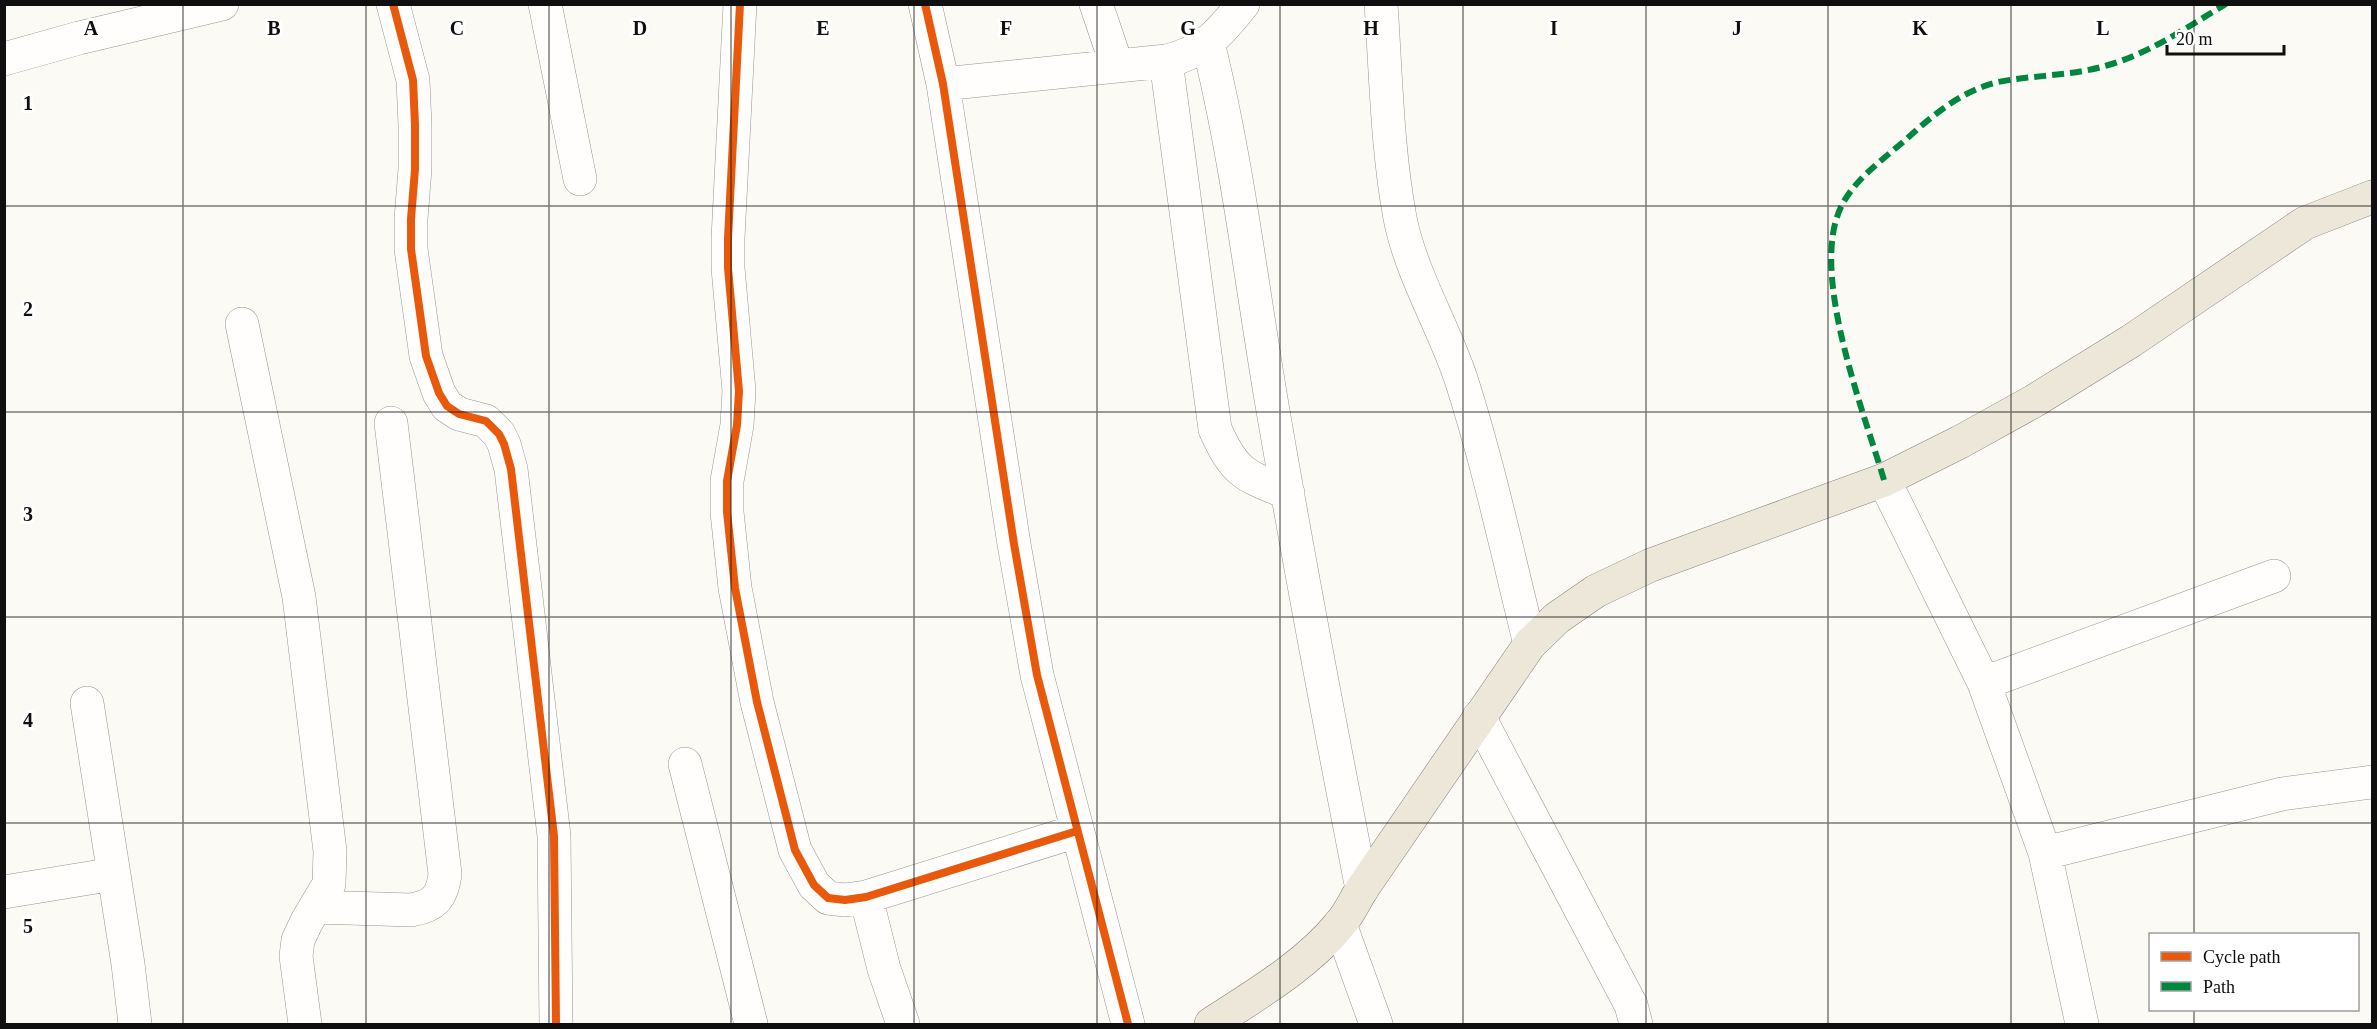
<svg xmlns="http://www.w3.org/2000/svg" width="2377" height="1029" font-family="'Times New Roman',serif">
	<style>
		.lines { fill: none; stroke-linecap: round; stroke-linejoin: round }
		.minor-casing { stroke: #969592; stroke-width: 34 }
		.major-casing { stroke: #83827f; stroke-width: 34 }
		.minor { stroke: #fffefd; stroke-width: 33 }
		.major { stroke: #ede7da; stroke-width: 33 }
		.quiet { stroke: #00873e; stroke-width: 6; stroke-dasharray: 12 6; stroke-linecap: butt }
		.cycleway-casing { stroke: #fff; stroke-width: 11 }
		.cycleway { stroke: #e8590c; stroke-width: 8 }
		.grid { fill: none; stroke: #0f0f0f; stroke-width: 1.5; stroke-opacity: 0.55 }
		.grid-label { font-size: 20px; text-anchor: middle; font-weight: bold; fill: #0f0f0f; stroke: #fff; stroke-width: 6; stroke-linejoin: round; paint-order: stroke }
	</style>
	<rect width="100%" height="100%" fill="#fcfaf4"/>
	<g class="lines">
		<g class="minor-casing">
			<path id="minor" d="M393 4 413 80 415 125V169L411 219V249L426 356 439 393 447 406 459 414 486 421 499 434 504 444 511 469 554 836 556 1024
				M545 4 580 179
				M740 4 728 238V268L739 391 737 425 727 481V512L735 588 757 702 795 850 814 885 828 898 845 900 866 897 1077 831
				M925 4 943 84 1014 544 1037 675 1128 1024
				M1096 4 1117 66
				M1381 4C1386 76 1387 148 1400 218 1411 274 1443 325 1461 379 1489 466 1508 556 1530 644
				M1208 43C1237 159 1251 281 1271 399 1299 563 1330 726 1362 889
				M4 59 79 38 222 4
				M1166 61 1215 429C1235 474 1244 475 1288 493
				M943 84 1166 61C1203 53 1220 33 1243 4
				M242 324 299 597 330 851 329 884 307 921 298 940 296 956 305 1024
				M1884 480 1984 683 2045 853 2082 1024
				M1984 683 2274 576
				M87 703 128 964 135 1024
				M1479 717 1631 1005 1636 1024
				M685 764 751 1024
				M2045 853 2282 794 2372 782
				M4 892 114 874
				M866 897 884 969 903 1024
				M316 907 411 910C434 906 442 898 445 874L391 423
				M1340 924 1376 1024"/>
		</g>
		<g class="major-casing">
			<path id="major" d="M1211 1024C1254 996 1307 965 1340 924 1349 914 1355 900 1362 889L1530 644 1557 618 1596 591 1651 565 1884 480 1960 442 2034 401 2131 341 2305 223 2372 197"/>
		</g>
		<use href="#minor" class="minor"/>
		<use href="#major" class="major"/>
		<path class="quiet" d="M1884 480C1864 412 1809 273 1841 207 1854 180 1881 161 1903 142 1931 117 1960 91 1998 82 2033 75 2071 76 2105 66 2149 54 2187 27 2226 4"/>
		<g class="cycleway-casing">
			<path id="cycleway" d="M393 4 413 80 415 125V169L411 219V249L426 356 439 393 447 406 459 414 486 421 499 434 504 444 511 469 554 836 556 1024
				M740 4 728 238V268L739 391 737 425 727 481V512L735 588 757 702 795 850 814 885 828 898 845 900 866 897 1077 831
				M925 4 943 84 1014 544 1037 675 1128 1024"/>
		</g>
		<use href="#cycleway" class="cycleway"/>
	</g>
	<path class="grid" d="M183 4V1024M366 4V1024M549 4V1024M731 4V1024M914 4V1024M1097 4V1024M1280 4V1024M1463 4V1024M1646 4V1024M1828 4V1024M2011 4V1024M2194 4V934M4 206H2372M4 412H2372M4 617H2372M4 823H2372M2194 1010V1024"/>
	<g class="grid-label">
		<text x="91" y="35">A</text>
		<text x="274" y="35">B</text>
		<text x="457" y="35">C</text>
		<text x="640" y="35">D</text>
		<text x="823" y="35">E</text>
		<text x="1006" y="35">F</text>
		<text x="1188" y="35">G</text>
		<text x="1371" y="35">H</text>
		<text x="1554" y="35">I</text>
		<text x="1737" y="35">J</text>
		<text x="1920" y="35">K</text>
		<text x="2103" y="35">L</text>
		<text x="28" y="110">1</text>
		<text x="28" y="316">2</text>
		<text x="28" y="521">3</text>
		<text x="28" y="727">4</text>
		<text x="28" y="933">5</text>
	</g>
	<rect width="2377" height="1029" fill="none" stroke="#0f0f0f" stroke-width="12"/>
	<rect x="2149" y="933" width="210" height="78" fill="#ffffff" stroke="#9f9f9f" stroke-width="1.5"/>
	<rect x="2161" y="952" width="30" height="9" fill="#e8590c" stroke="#9f9f9f" stroke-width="1.5"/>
	<text x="2203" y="963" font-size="18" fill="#0f0f0f">Cycle path</text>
	<rect x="2161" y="982" width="30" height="9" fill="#00873e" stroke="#9f9f9f" stroke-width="1.5"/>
	<text x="2203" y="993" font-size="18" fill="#0f0f0f">Path</text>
	<path d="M2167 45v9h117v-9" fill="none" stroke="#0f0f0f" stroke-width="3"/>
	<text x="2176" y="45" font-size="18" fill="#0f0f0f" stroke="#ffffff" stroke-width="4.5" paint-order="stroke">20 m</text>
</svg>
